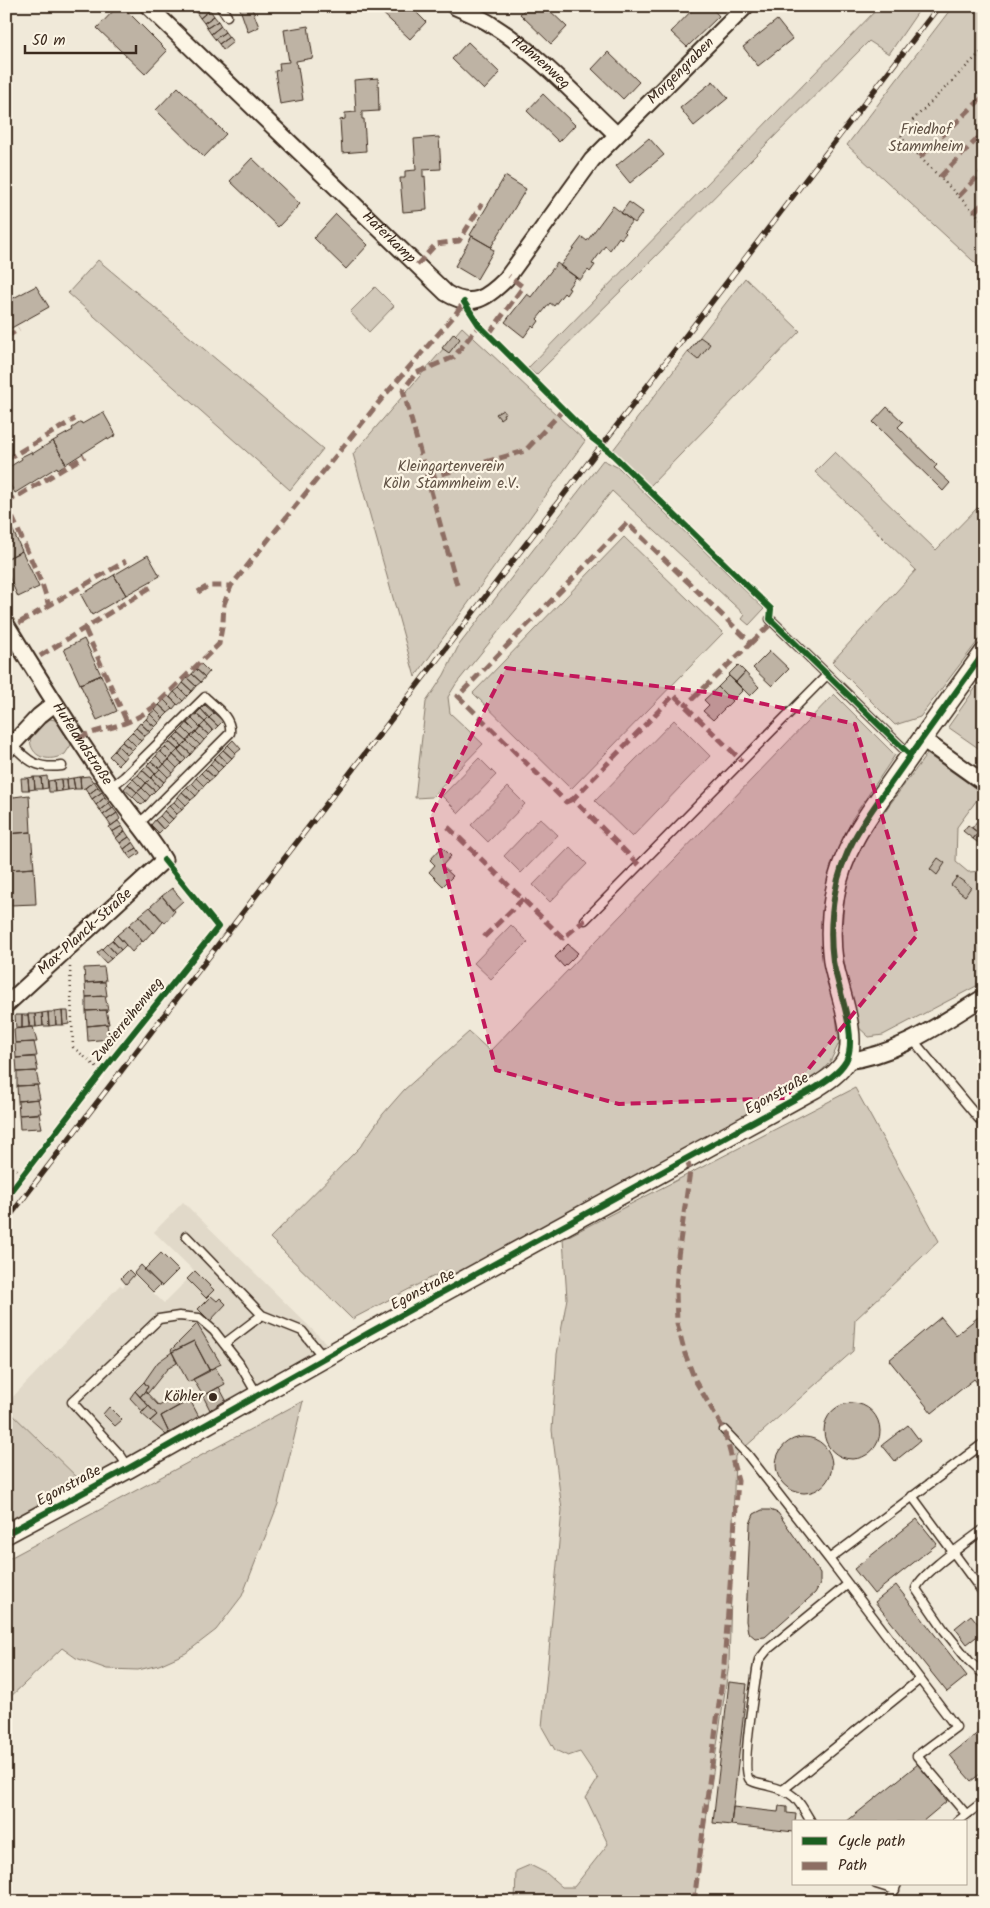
<svg xmlns="http://www.w3.org/2000/svg" width="990" height="1908" font-family="Kalam,sans-serif">
	<style>
		.built { fill: #e1d9c9 }
		.green { fill: #d2c9ba; stroke: #867a6c }
		.building { fill: #beb3a4; stroke: #3b2a1e }
		.lines { fill: none; stroke-linecap: round; stroke-linejoin: round }
		.service-casing { stroke: #3b2a1e; stroke-width: 11 }
		.minor-casing { stroke: #3b2a1e; stroke-width: 19 }
		.tertiary-casing { stroke: #3b2a1e; stroke-width: 22 }
		.path { stroke: #3b2a1e; stroke-width: 2.5; stroke-dasharray: 1 4; stroke-linecap: butt }
		.service { stroke: #fcf5e5; stroke-width: 8 }
		.minor { stroke: #fcf5e5; stroke-width: 15 }
		.tertiary { stroke: #fcf5e5; stroke-width: 19 }
		.rail-casing { stroke: #3b2a1e; stroke-width: 5.5 }
		.rail { stroke: #fcf5e5; stroke-width: 4; stroke-dasharray: 11; stroke-linecap: butt }
		.quiet { stroke: #8d6e63; stroke-width: 5; stroke-dasharray: 10 5; stroke-linecap: butt }
		.cycleway-casing { stroke: #fcf5e5; stroke-width: 9 }
		.cycleway { stroke: #1b5e20; stroke-width: 6 }
		.marked { fill: #c2185b; fill-opacity: 0.2; stroke: #c2185b; stroke-width: 4; stroke-dasharray: 10 6; stroke-linejoin: round }
		.poi-dot { fill: #3b2a1e; stroke: #fcf5e5; stroke-width: 2 }
		.labels { text-anchor: middle; dominant-baseline: central; stroke-width: 4.5; stroke-linejoin: round; paint-order: stroke }
		.street-label { font-size: 15px; fill: #3b2a1e; stroke: #fcf5e5 }
		.park-label { font-size: 15px; fill: #615245; stroke: #fcf5e5 }
		.poi-label { font-size: 15px; fill: #3b2a1e; stroke: #fcf5e5; text-anchor: end }
	</style>
	<rect width="100%" height="100%" fill="#f0e9d9"/>
	<filter id="ink" filterUnits="userSpaceOnUse"><feTurbulence type="fractalNoise" baseFrequency=".02" numOctaves="2"/><feDisplacementMap in="SourceGraphic" scale="10" xChannelSelector="R" yChannelSelector="G"/><feConvolveMatrix kernelMatrix="1 2 1 2 8 2 1 2 1" color-interpolation-filters="sRGB"/></filter>
	<g filter="url(#ink)">
		<path class="built" d="M183 1202 327 1344 85 1485 6 1408V1404L120 1285 123 1287 134 1275 164 1303 195 1272 154 1232Z"/>
		<path class="green" d="M880 6H922L889 54 869 41 636 276 536 375 528 368Z
			M953 6H984V271L847 145Z
			M98 260 323 449 290 490 68 293Z
			M745 278 800 331 650 486 613 450Z
			M375 287 394 306 369 332 350 312Z
			M462 327 585 441 415 677 353 454Z
			M835 452 936 550 984 501V633L920 717 895 725 832 662 916 570 815 472Z
			M603 460 619 468 764 609 749 625 742 619 745 615 612 491 456 684 448 697 450 713 483 744 432 797 415 798 426 702 444 675 459 645Z
			M624 537 723 633 571 789 473 693Z
			M984 676V752L948 727Z
			M834 694 895 755 852 819 829 878 823 950 835 1006 839 1043 830 1062 815 1078 460 1276 449 1270 440 1273 352 1319 270 1238 360 1147 383 1114 404 1090 469 1032 490 1051Z
			M50 719 60 721 72 740 71 745 65 754C31 772 15 729 50 719Z
			M674 720 710 756 632 837 595 801Z
			M927 754 982 793 957 827 956 862 968 872 984 871V982L883 1035 869 1037 855 1024 841 945 844 902 848 871 857 849Z
			M479 758 496 775 459 813 442 796Z
			M508 787 525 804 488 842 471 825Z
			M540 818 558 835 521 873 504 856Z
			M570 847 587 864 550 902 533 885Z
			M511 925 528 942 491 979 474 963Z
			M855 1088 939 1241 855 1320 853 1351 735 1456 729 1664 694 1902H515L516 1871 530 1865 546 1873 562 1887H574L608 1844 586 1798 598 1779 580 1752 568 1756 555 1750 542 1727 562 1510 552 1430 557 1354 567 1298 563 1239Z
			M303 1401 278 1504 242 1596 216 1630 186 1653 159 1665 138 1670 107 1669 76 1658 62 1648 6 1701V1560Z
			M6 1408 85 1485 6 1528Z"/>
		<path class="building" d="M118 6H122L167 51 145 74 97 28Z
			M193 6H205L196 12 192 7Z
			M205 6H207L210 10 200 18 196 12Z
			M239 6H251L259 27 248 32Z
			M375 6H410L426 22 410 39Z
			M528 6H545L567 27 551 44 520 14Z
			M696 6H710L719 16 687 47 671 32Z
			M210 10 214 16 204 23 200 18Z
			M214 16 218 21 207 28 204 23Z
			M777 20 792 39 758 66 743 47Z
			M218 21 221 26 211 34 207 28Z
			M221 26 225 32 215 39 211 34Z
			M308 26 313 58 296 61 297 68 298 67 303 100 280 104 275 71 280 70 279 63 289 62 284 30Z
			M225 32 229 37 219 44 215 39Z
			M229 37 233 42 223 50 219 44Z
			M468 42 500 73 484 90 452 59Z
			M608 52 639 82 623 99 592 69Z
			M378 78 379 111 362 112V119H364L366 151 342 153 340 120 345 119V113L356 112 354 80Z
			M713 81 728 98 694 126 680 108Z
			M178 87 226 134 204 157 156 110Z
			M543 94 575 125 559 142 527 111Z
			M439 137 441 169 423 170V177L425 176 427 210 403 212 400 178H405V171L416 170 414 139Z
			M649 138 664 155 630 183 616 166Z
			M252 158 300 204 278 227 230 181Z
			M505 176 526 189 491 247 470 235Z
			M629 202 643 212 635 223 621 213Z
			M613 206 632 221 624 231 626 233 621 239 619 237 610 250 605 246 592 264 595 265 590 272 588 270 580 280 560 266 582 237 587 241Z
			M336 214 368 245 346 269 314 238Z
			M472 236 491 247 490 248 494 250 477 279 455 266Z
			M557 263 576 277 568 288 570 289 566 295 564 293 554 306 550 303 537 319 539 321 534 328 532 326 524 337 505 322 527 294 531 297Z
			M36 286 49 307 6 331V302Z
			M454 333 460 339 449 353 442 348Z
			M700 337 710 344 698 360 688 352Z
			M887 407 903 422 898 427 937 465 934 468 950 483 943 491 873 422Z
			M503 410 505 413 503 414 504 416 500 419 496 414Z
			M103 412 116 435 108 440 107 438 66 464 53 441 73 430 72 428 81 422 82 424Z
			M53 441 66 464 58 469 57 467 15 493 6 478V469L22 459 21 457 31 452 32 454Z
			M6 515 22 551 6 559Z
			M22 551 39 587 18 597 6 570V559Z
			M148 555 160 576 126 595 114 575Z
			M114 575 126 595 92 615 81 595Z
			M84 639 101 675 80 684 64 649Z
			M770 651 789 669 772 686 753 668Z
			M201 664 209 672 205 677 196 669Z
			M738 665 745 672 736 682 728 675Z
			M196 669 205 677 201 682 192 674Z
			M745 672 759 687 750 696 736 682Z
			M192 674 201 682 196 686 187 678Z
			M101 675 117 711 97 720 80 684Z
			M729 676 743 690 732 701 718 687Z
			M187 678 196 686 192 691 183 683Z
			M183 683 192 691 187 696 179 688Z
			M718 687 732 701 713 720 703 711 709 705 704 700Z
			M179 688 187 696 183 701 174 692Z
			M174 692 183 701 178 705 170 697Z
			M168 696 177 704 173 709 164 700Z
			M164 700 173 709 168 713 159 705Z
			M159 705 168 713 163 718 155 710Z
			M205 705 214 713 209 718 201 709Z
			M201 709 209 718 205 722 196 714Z
			M155 710 163 718 159 723 150 714Z
			M214 713 223 721 218 726 209 718Z
			M150 714 159 723 155 727 146 719Z
			M196 714 205 722 200 727 192 719Z
			M209 718 218 726 213 731 205 722Z
			M146 719 155 727 150 732 141 724Z
			M192 719 200 727 196 732 187 723Z
			M205 722 213 731 209 735 200 727Z
			M140 723 150 732 145 736 136 728Z
			M187 723 196 732 191 736 183 728Z
			M200 727 209 735 204 740 196 732Z
			M136 728 145 736 141 741 132 732Z
			M183 728 191 736 187 741 178 733Z
			M132 732 141 741 136 746 127 737Z
			M196 732 204 740 200 745 191 736Z
			M178 733 187 741 182 746 174 737Z
			M191 736 200 745 195 749 187 741Z
			M127 737 136 746 132 750 122 742Z
			M174 737 182 746 178 750 169 742Z
			M233 740 241 749 236 753 228 745Z
			M187 741 195 749 191 754 182 746Z
			M122 742 132 750 127 755 118 746Z
			M169 742 178 750 173 755 165 747Z
			M228 745 236 753 232 758 223 750Z
			M118 746 127 755 123 760 114 751Z
			M182 746 191 754 186 759 178 750Z
			M165 747 173 755 169 760 160 751Z
			M178 750 186 759 182 763 173 755Z
			M223 750 232 758 227 763 219 754Z
			M114 751 123 760 118 765 109 756Z
			M160 751 169 760 164 764 156 756Z
			M219 754 227 763 223 767 214 759Z
			M173 755 182 763 177 768 169 760Z
			M156 756 164 764 160 769 151 761Z
			M214 759 223 767 218 772 210 764Z
			M169 760 177 768 173 773 164 764Z
			M151 761 160 769 155 774 147 765Z
			M164 764 173 773 168 777 160 769Z
			M210 764 218 772 214 777 205 769Z
			M147 765 155 774 151 778 142 770Z
			M160 769 168 777 164 782 155 774Z
			M205 769 214 777 209 781 201 773Z
			M142 770 151 778 146 783 138 775Z
			M201 773 209 781 204 786 196 778Z
			M155 774 164 782 159 787 151 778Z
			M138 775 146 783 142 788 133 779Z
			M47 776 48 788 42 789 41 777Z
			M89 776 93 782 85 788 81 789 80 777Z
			M34 777H41L42 789H35Z
			M34 777 35 789 29 790 28 778Z
			M80 777 81 789H75L73 778Z
			M21 778H28L29 790H22Z
			M73 778 75 789 68 790 67 779Z
			M151 778 159 787 155 791 146 783Z
			M196 778 204 786 200 791 192 783Z
			M61 779 62 791 55 792 54 780Z
			M61 779H67L68 790 62 791Z
			M133 779 142 788 137 792 128 784Z
			M54 780 55 792H49L48 781Z
			M94 781 98 787 89 794 85 788Z
			M146 783 155 791 150 796 142 788Z
			M192 783 200 791 196 796 187 787Z
			M128 784 137 792 133 797 124 789Z
			M98 787 102 792 92 799 89 794Z
			M187 787 196 796 191 800 182 792Z
			M142 788 150 796 146 801 137 792Z
			M102 792 105 797 96 805 92 799Z
			M137 792 146 801 141 805 133 797Z
			M182 792 191 800 186 805 178 797Z
			M29 795 31 832 6 834V798Z
			M105 797 109 803 100 810 96 805Z
			M178 797 186 805 182 810 174 802Z
			M174 802 182 810 177 814 169 806Z
			M109 803 113 808 103 815 100 810Z
			M169 806 177 814 173 819 164 811Z
			M113 808 117 813 107 820 103 815Z
			M164 811 173 819 168 824 160 816Z
			M117 813 120 819 111 826 107 820Z
			M983 813H984V836L972 828Z
			M160 816 168 824 163 829 155 820Z
			M155 820 163 829 159 833 151 825Z
			M118 821 122 826 112 832 109 827Z
			M968 825 978 833 973 839 963 831Z
			M122 826 125 831 116 838 112 832Z
			M125 831 129 837 120 843 116 838Z
			M31 832 34 868 7 870 6 834Z
			M978 833 984 836 980 844 973 839Z
			M129 837 133 842 124 849 120 843Z
			M133 842 137 848 127 854 124 849Z
			M442 847 451 856 442 866 453 876 443 886 429 872 435 865 430 860Z
			M137 848 140 853 131 859 127 854Z
			M938 858 945 863 937 875 930 869Z
			M34 868 36 904 10 905 7 870Z
			M957 877 971 887 965 896 951 885Z
			M172 888 183 901 173 910 162 896Z
			M162 896 175 911 165 923 150 907Z
			M150 907 163 922 154 933 139 916Z
			M139 916 153 931 143 942 129 925Z
			M129 925 142 941 132 952 117 935Z
			M117 935 126 945 121 950 112 940Z
			M112 940 121 950 116 954 107 944Z
			M107 944 116 954 111 959 102 949Z
			M568 944 578 953 564 967 555 957Z
			M102 949 111 959 106 963 97 953Z
			M104 967 106 981 85 983 84 968Z
			M105 982 107 996 86 997 85 983Z
			M105 996 108 1010 86 1011V997Z
			M106 1010 109 1024 87 1026 86 1011Z
			M62 1011H68L69 1024 63 1025Z
			M62 1011 63 1025H56L55 1012Z
			M48 1012H55L56 1025 49 1026Z
			M48 1012 49 1026H43L42 1013Z
			M42 1013 43 1026 36 1027 35 1014Z
			M28 1014H35L36 1027H30Z
			M15 1015H22V1028H16Z
			M22 1015H28L29 1027 22 1028Z
			M107 1024 109 1039 88 1041 87 1026Z
			M33 1027 37 1042 15 1043 14 1029Z
			M34 1042 37 1056 16 1058 15 1043Z
			M35 1057 38 1071 17 1072 16 1058Z
			M36 1071 39 1085 17 1086V1072Z
			M37 1085 40 1099 18 1101 17 1086Z
			M38 1099 41 1113 19 1115 18 1101Z
			M39 1114 42 1128 20 1129 19 1115Z
			M161 1253 178 1270 162 1286 144 1270Z
			M141 1265 160 1285 153 1292 134 1273Z
			M129 1270 134 1275 126 1284 121 1278Z
			M195 1271 214 1290 206 1298 187 1279Z
			M211 1296 217 1301 220 1298 226 1304 210 1321 198 1309Z
			M982 1314 984 1316V1391L974 1379 932 1413 889 1360 941 1317 956 1335Z
			M197 1324 221 1364 209 1370 194 1341 172 1352 171 1350Z
			M194 1341 210 1371 188 1382 172 1352Z
			M172 1352 177 1363 167 1369 147 1394 145 1391 148 1387 144 1382 158 1362Z
			M215 1367 225 1384 203 1396 193 1379Z
			M144 1382 148 1387 140 1397 135 1391Z
			M219 1387 226 1400 216 1406 218 1410 214 1412 212 1408 210 1410 203 1396Z
			M135 1391 149 1406 143 1412 130 1398Z
			M145 1391 159 1406 182 1393 187 1401 161 1416 169 1433 166 1435 150 1421 157 1415 140 1397Z
			M190 1400 199 1417 169 1433 161 1416Z
			M824 1431a28 28 0 1 1 56 0a28 28 0 1 1-56 0Z
			M149 1406 157 1415 150 1421 141 1413Z
			M109 1407 122 1420 115 1426 103 1414Z
			M908 1425 920 1441 895 1461 882 1445Z
			M776 1465a28 28 0 1 1 56 0a28 28 0 1 1-56 0Z
			M762 1510H770L778 1513 820 1573V1584L815 1593 765 1637 755 1638 748 1632 746 1621 750 1524 754 1514Z
			M917 1519 937 1544 874 1594 854 1569Z
			M896 1585 967 1676 947 1692 875 1602Z
			M971 1615 984 1631 967 1644 955 1628Z
			M729 1682 747 1684 731 1825 713 1823Z
			M984 1728V1771L971 1781 963 1772 950 1755Z
			M918 1764 947 1801 922 1822H846Z
			M779 1806 787 1807V1813L796 1814 794 1832 731 1825 733 1807 778 1812Z"/>
		<g class="lines">
			<g class="service-casing">
				<path id="service" d="M220 6 227 16
					M770 619 910 755
					M12 744C28 762 38 769 62 766
					M111 787 124 777 205 697C215 707 232 717 230 733L146 817 138 823
					M585 920 827 675
					M913 1040 984 1125
					M981 1056 984 1059
					M186 1236 262 1315 224 1344
					M262 1315 302 1331 324 1358
					M724 1430 747 1454 829 1559
					M129 1468 121 1456 72 1402 159 1319 179 1316 199 1318 214 1331 239 1363 258 1396
					M912 1496 984 1594
					M984 1529C970 1540 920 1574 916 1589L944 1630 969 1661 981 1672H984
					M784 1789 920 1679
					M966 1814 917 1756 956 1727 829 1559 984 1443
					M811 1822C798 1799 795 1792 769 1786 764 1784 755 1784 750 1780 740 1772 755 1686 757 1670L759 1660 767 1650 848 1584
					M957 1822 984 1801
					M876 1884 895 1890
					M889 1902 897 1884"/>
			</g>
			<g class="minor-casing">
				<g id="minor">
					<path id="s1" d="M148 6 446 293C472 309 487 298 506 279L592 160 746 6"/>
					<path id="s2" d="M454 6C466 12 480 17 492 25 537 53 577 97 616 134"/>
					<path id="s3" d="M6 624C39 679 74 733 110 786 127 811 149 834 164 860L6 1005"/>
					<path d="M921 738 984 783"/>
					<path d="M6 751 39 716 54 704"/>
					<path d="M846 1061C898 1055 940 1024 984 997"/>
				</g>
			</g>
			<g class="tertiary-casing">
				<path id="tertiary" d="M6 1534 129 1468 370 1332 815 1088C826 1081 839 1073 846 1061 859 1037 837 987 833 961 830 939 831 915 835 893 843 845 871 812 898 773 926 733 955 693 984 653"/>
			</g>
			<path class="path" d="M984 49 905 128 901 135 905 142 984 222
				M70 967 73 1047 102 1072
				M6 1144 7 1162 23 1175"/>
			<use href="#service" class="service"/>
			<use href="#minor" class="minor"/>
			<use href="#tertiary" class="tertiary"/>
			<g class="rail-casing">
				<path id="rail" d="M6 1221 939 6"/>
			</g>
			<use href="#rail" class="rail"/>
			<path class="quiet" d="M920 157 984 96
				M940 177 984 132
				M959 196 984 170
				M974 212 984 202
				M417 265 436 244 459 241 482 204
				M6 291 8 290
				M489 334 523 287 509 276
				M6 337 19 329
				M6 460 75 419
				M427 478 525 451 564 409
				M6 503 42 584 49 606
				M6 503 85 456
				M457 585 403 390 416 373 454 357 479 325
				M198 592 208 586H231
				M19 623 126 561
				M85 629 127 722
				M6 630 8 628
				M751 643 773 622
				M40 656 151 587
				M79 738C91 732 103 730 116 726 130 722 143 715 155 706L219 644 223 622 224 604 231 586 384 396 454 316 464 302 466 305
				M573 799 566 802 458 696 627 523 751 643 685 706
				M448 827 563 938 585 920
				M639 865 573 799 674 695 742 761
				M484 937 523 899
				M687 1159 690 1171 678 1256 676 1291 677 1323 685 1354 695 1380 724 1430 738 1481 724 1664 694 1902"/>
			<g class="cycleway-casing">
				<path id="cycleway" d="M464 302 479 325 592 438 609 451 771 609 770 619 910 755
					M6 1197 102 1072 218 927 164 860
					M6 1534 129 1468 370 1332 815 1088C826 1081 839 1073 846 1061 859 1037 837 987 833 961 830 939 831 915 835 893 843 845 871 812 898 773 926 733 955 693 984 653"/>
			</g>
			<use href="#cycleway" class="cycleway"/>
		</g>
	</g>
	<path class="marked" d="M506 668 714 693 855 724 917 935 785 1098 619 1104 496 1070 431 815Z"/>
	<circle class="poi-dot" cx="213" cy="1397" r="5"/>
	<g class="labels">
		<g class="street-label">
			<text stroke="none"><textPath href="#s2" startOffset="104">Hahnenweg</textPath></text>
			<text stroke="none"><textPath href="#s1" startOffset="755">Morgengraben</textPath></text>
			<text stroke="none"><textPath href="#s1" startOffset="334">Haferkamp</textPath></text>
			<text stroke="none"><textPath href="#s3" startOffset="142">Hufelandstraße</textPath></text>
			<text transform="translate(85 932) rotate(-42)">Max-Planck-Straße</text>
			<text transform="translate(128 1020) rotate(-51)">Zweierreihenweg</text>
			<text transform="translate(777 1094) rotate(-29)">Egonstraße</text>
			<text transform="translate(423 1290) rotate(-28)">Egonstraße</text>
			<text transform="translate(69 1486) rotate(-28)">Egonstraße</text>
		</g>
		<g class="park-label">
			<text x="926" y="130">Friedhof<tspan x="926" dy="17">Stammheim</tspan></text>
			<text x="451" y="467">Kleingartenverein<tspan x="451" dy="17">Köln Stammheim e.V.</tspan></text>
		</g>
		<g class="poi-label">
			<text x="203" y="1397">Köhler</text>
		</g>
	</g>
	<rect width="990" height="1908" fill="none" stroke="#fcf5e5" stroke-width="25"/>
	<rect x="12" y="12" width="965" height="1883" fill="none" stroke="#3b2a1e" stroke-width="2" filter="url(#ink)"/>
	<rect x="792" y="1820" width="175" height="65" fill="#fcf5e5" stroke="#afa495"/>
	<rect x="802" y="1837" width="25" height="8" fill="#1b5e20" stroke="#afa495"/>
	<text x="838" y="1846" font-size="15" fill="#3b2a1e">Cycle path</text>
	<rect x="802" y="1862" width="25" height="8" fill="#8d6e63" stroke="#afa495"/>
	<text x="838" y="1870" font-size="15" fill="#3b2a1e">Path</text>
	<path d="M25 45v8h111v-8" fill="none" stroke="#3b2a1e" stroke-width="2.5"/>
	<text x="32" y="45" font-size="15" fill="#3b2a1e" stroke="#fcf5e5" stroke-width="4" paint-order="stroke">50 m</text>
</svg>
